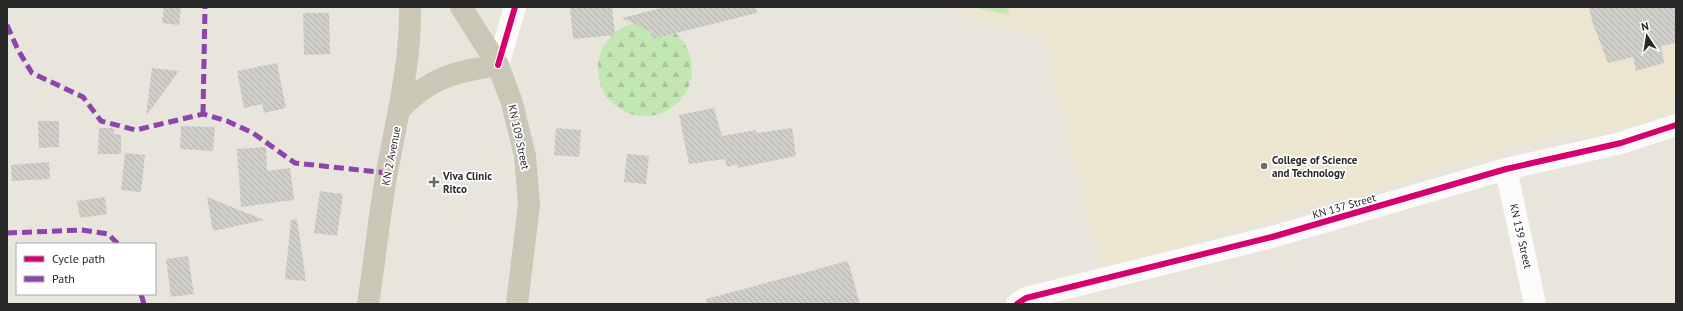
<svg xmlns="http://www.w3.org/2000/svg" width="1683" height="311" font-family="'PT Sans',sans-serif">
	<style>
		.education { fill: #ece6d0 }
		.forest { fill: url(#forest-firs) }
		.park { fill: url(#park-tufts) }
		.building { fill: url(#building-back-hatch) }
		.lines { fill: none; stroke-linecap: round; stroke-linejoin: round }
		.minor { stroke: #fcfbfa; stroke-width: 22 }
		.major { stroke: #cac7b6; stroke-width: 22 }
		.quiet { stroke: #8e44ad; stroke-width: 5; stroke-dasharray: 10 5; stroke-linecap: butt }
		.cycleway-casing { stroke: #fff; stroke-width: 8 }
		.cycleway { stroke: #d6006c; stroke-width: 6 }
		.poi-dot { fill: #6b6a67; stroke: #fff; stroke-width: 1.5 }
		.labels { text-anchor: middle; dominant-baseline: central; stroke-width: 3.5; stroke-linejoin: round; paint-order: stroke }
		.street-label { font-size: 11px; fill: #282828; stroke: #fff }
		.poi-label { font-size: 11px; font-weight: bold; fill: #282828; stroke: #fff; text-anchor: start }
	</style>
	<defs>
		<pattern id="forest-firs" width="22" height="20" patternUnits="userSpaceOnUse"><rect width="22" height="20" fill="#c3e7b2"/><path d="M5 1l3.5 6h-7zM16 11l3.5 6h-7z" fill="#a8c699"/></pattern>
		<pattern id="park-tufts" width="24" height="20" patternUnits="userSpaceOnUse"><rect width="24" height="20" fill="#c3e7b2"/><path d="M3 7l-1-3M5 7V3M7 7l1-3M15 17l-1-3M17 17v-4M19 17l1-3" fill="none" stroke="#a8c699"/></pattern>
		<pattern id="building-back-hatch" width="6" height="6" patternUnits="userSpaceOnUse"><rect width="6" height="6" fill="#d0cec8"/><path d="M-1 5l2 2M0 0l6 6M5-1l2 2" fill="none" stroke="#b3b1ac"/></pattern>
	</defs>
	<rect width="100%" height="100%" fill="#e8e5dd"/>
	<path class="education" d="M942 7H1676V105L1671 107 1673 114 1576 138 1573 129 1347 199 1345 195 1101 270 1044 38Z"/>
	<path class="forest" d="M598 69a47 47 0 1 1 94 0a47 47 0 1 1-94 0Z"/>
	<path class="park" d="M972 7H1007L1010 15Z"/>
	<path class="building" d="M164 7H181L179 25 162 23Z
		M570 7H612L615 35 573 39Z
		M665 7H756L757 13 652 39 651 32 622 18Z
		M1589 7H1676V43L1661 46 1664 63 1636 71 1633 57 1608 63 1593 24Z
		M303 13H329L330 54 304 55Z
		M277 63 286 108 264 113 262 104 244 108 237 71Z
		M152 68 179 71 146 116Z
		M714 108 722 136 756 130V133L792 128 796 156 738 168 737 164 727 167 725 159 689 164 679 115Z
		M38 121H59V147L39 148Z
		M181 126 215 127 213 151 180 149Z
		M99 128H113L114 134 121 135V154H98Z
		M556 128 581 130 579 157 554 155Z
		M266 147 267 171 290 168 294 200 241 207 237 149Z
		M125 153 145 155 141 192 121 190Z
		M627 154 649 156 646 184 624 182Z
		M49 162 50 179 12 181 11 165Z
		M320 191 343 194 337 236 314 233Z
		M105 197 107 214 80 218 77 201Z
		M207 197 264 220 213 231Z
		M297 219 306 281 285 279 291 220Z
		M188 256 194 294 171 297 166 259Z
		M848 261 860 304H707L706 299Z"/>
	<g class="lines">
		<path class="minor" d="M498 65 515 7
			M1506 169 1535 304
			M1017 304 1026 298 1272 237 1506 169 1621 143 1676 125"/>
		<path class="major" d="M461 7 498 65 512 103 525 156 529 205 517 304
			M400 109C432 76 455 72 498 65
			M368 304C375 260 379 215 387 172 397 117 411 63 410 7"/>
		<path class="quiet" d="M7 25 18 50 32 73 83 97 101 121 136 130 203 114 227 121 253 133 295 163 387 173
			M203 114 205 7
			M7 233 82 230 108 234 118 244
			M141 294 144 304"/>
		<g class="cycleway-casing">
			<path id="cycleway" d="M498 65 515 7
				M1017 304 1026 298 1272 237 1506 169 1621 143 1676 125"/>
		</g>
		<use href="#cycleway" class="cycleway"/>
	</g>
	<g class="poi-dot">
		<circle cx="1264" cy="166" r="4"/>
		<path d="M432 176h4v4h4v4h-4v4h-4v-4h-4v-4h4z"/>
	</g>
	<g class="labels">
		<g class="street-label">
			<text transform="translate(519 137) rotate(78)">KN 109 Street</text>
			<text transform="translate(391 156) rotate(-79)">KN 2 Avenue</text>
			<text transform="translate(1344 206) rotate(-16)">KN 137 Street</text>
			<text transform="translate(1521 236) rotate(77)">KN 139 Street</text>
		</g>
		<g class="poi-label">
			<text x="1272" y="160">College of Science<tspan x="1272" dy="13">and Technology</tspan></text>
			<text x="443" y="176">Viva Clinic<tspan x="443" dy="13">Ritco</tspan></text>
		</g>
	</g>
	<rect width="1683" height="311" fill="none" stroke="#282828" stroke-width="16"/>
	<rect x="16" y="243" width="140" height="52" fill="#ffffff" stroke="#a9a9a9"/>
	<rect x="24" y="256" width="20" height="6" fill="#d6006c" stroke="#a9a9a9"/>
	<text x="52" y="263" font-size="12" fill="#282828">Cycle path</text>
	<rect x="24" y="276" width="20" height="6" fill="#8e44ad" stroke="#a9a9a9"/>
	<text x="52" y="283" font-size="12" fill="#282828">Path</text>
	<g transform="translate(1647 36) rotate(348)" stroke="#ffffff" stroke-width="3" paint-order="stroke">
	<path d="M0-3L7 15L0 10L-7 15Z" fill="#282828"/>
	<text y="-6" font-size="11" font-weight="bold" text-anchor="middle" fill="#282828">N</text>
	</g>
</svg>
